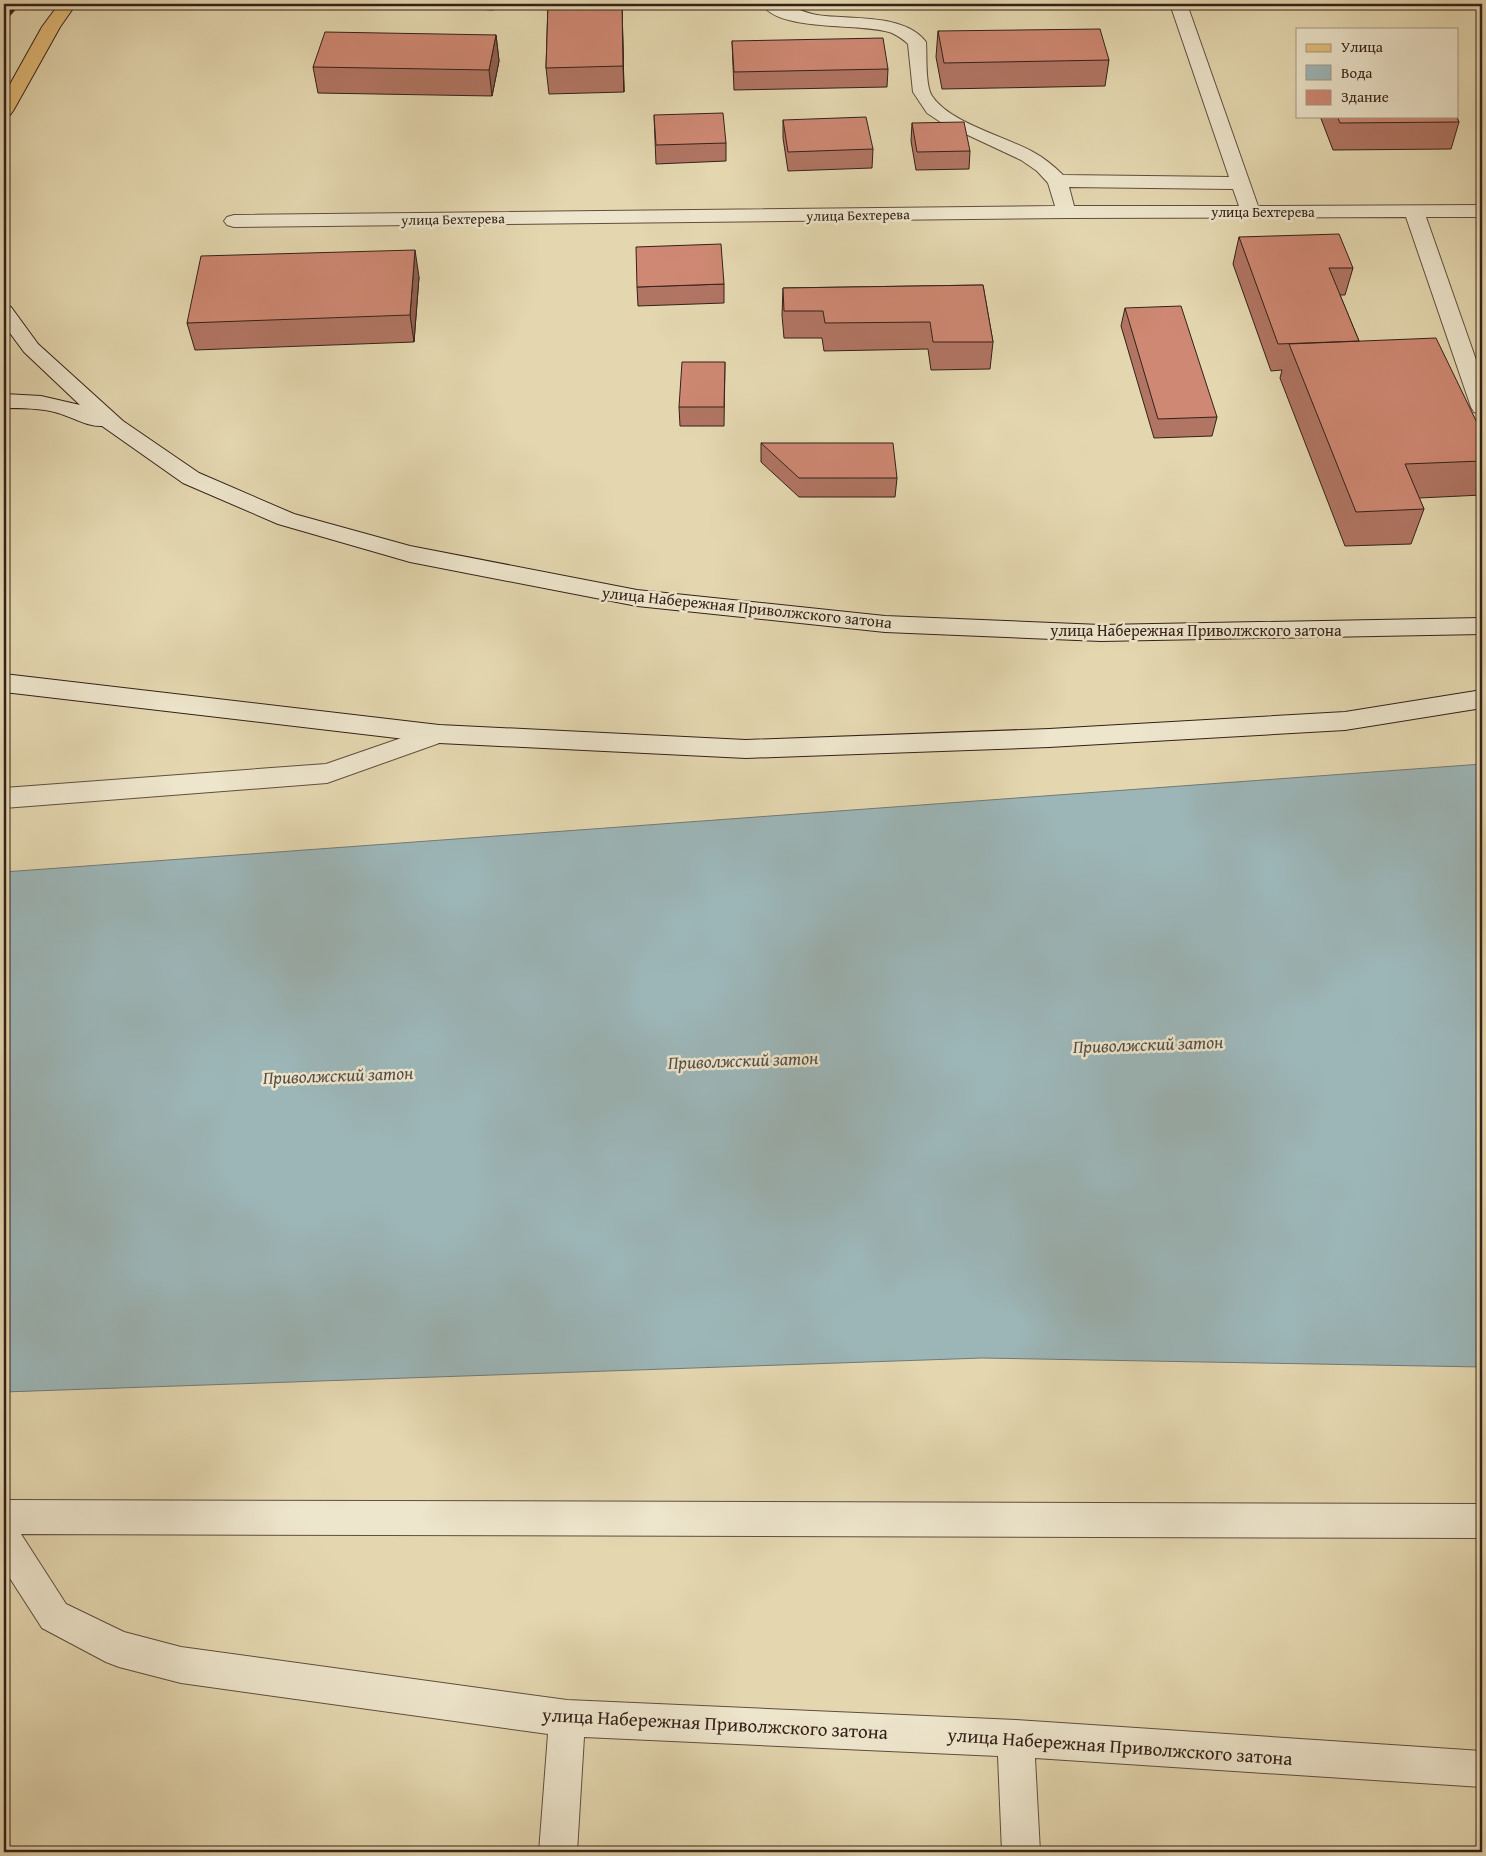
<svg xmlns="http://www.w3.org/2000/svg" width="1486" height="1856" font-family="'Gentium Book Plus',serif">
	<style>
		.water { fill: #9cb6b8; stroke: #727a78 }
		.lines { fill: none; stroke-linecap: round; stroke-linejoin: round }
		.minor-casing { stroke: #604e3e; stroke-width: 2 }
		.secondary-casing { stroke: #342118; stroke-width: 2 }
		.primary-casing { stroke: #342118; stroke-width: 2 }
		.minor { fill: #ede5cc; fill-rule: evenodd }
		.secondary { fill: #ede5cc; fill-rule: evenodd }
		.primary { fill: #e2bc78; fill-rule: evenodd }
		.rail-casing { stroke: #342118; stroke-width: 4 }
		.rail { stroke: #ede5cc; stroke-width: 2.5; stroke-dasharray: 8; stroke-linecap: butt }
		.wall { fill: #b17563; stroke: #342118 }
		.shaded-wall { fill: #905f50; stroke: #342118 }
		.building { fill: #ce8873; stroke: #342118 }
		.labels { text-anchor: middle; dominant-baseline: central; stroke-width: 5; stroke-linejoin: round; paint-order: stroke }
		.far-street-label { font-size: 14px; fill: #342118; stroke: #ede5cc }
		.street-label { font-size: 16px; fill: #342118; stroke: #ede5cc }
		.water-label { font-size: 18px; font-style: italic; fill: #534e48; stroke: #ede5cc }
		.near-street-label { font-size: 19px; fill: #342118; stroke: #ede5cc }
	</style>
	<rect width="100%" height="100%" fill="#e4d7b0"/>
	<filter id="stains"><feTurbulence type="fractalNoise" baseFrequency=".004" numOctaves="4"/><feColorMatrix values="0 0 0 0 .2 0 0 0 0 .09 0 0 0 0 .02 0 0 0 .5 -.17"/></filter>
	<radialGradient id="worn" r=".72"><stop offset=".6" stop-color="#630" stop-opacity="0"/><stop offset="1" stop-color="#630" stop-opacity=".3"/></radialGradient>
	<path class="water" d="M1482 764V1367L982 1358 4 1392V872Z"/>
	<g class="lines">
		<g class="minor-casing">
			<path id="minor" d="M483 4H503C498 10 492 10 485 9Z
				M762 4C768 4 775 3 781 4 793 6 804 13 817 15 849 20 905 13 926 42 927 55 925 85 932 96 950 123 1004 136 1033 152 1044 158 1054 166 1063 175L1229 177 1170 4H1187L1258 206 1482 205V217H1426L1482 377V414L1474 412 1471 407 1406 217 1066 218 234 227 227 225 224 221 227 217 234 215 1055 206 1048 183 1037 171 1021 160 942 123 927 113 913 92 908 44C903 39 898 36 892 33 864 22 779 33 762 4ZM1069 187 1233 189 1239 206H1074Z
				M439 725 448 728 452 734 448 740 327 783 4 808V788L326 764Z
				M4 1500 1482 1504V1538L21 1534 66 1604 124 1632 181 1647 567 1700 1016 1720 1482 1751V1787L1035 1758 1040 1852H1002L998 1756 584 1737 577 1852H539L548 1734 181 1683 119 1667 106 1662 42 1628 4 1569Z"/>
		</g>
		<g class="secondary-casing">
			<path id="secondary" d="M4 305 11 307 38 344 123 421 199 473 294 514 410 546 637 590 885 616 1101 625 1482 618V634L1101 641 885 632 637 606 410 562 278 524 183 483 102 426C88 427 72 417 58 413 40 408 22 408 4 408V394L41 396 80 405 24 352 4 325Z
				M4 674 439 725 746 740 1049 729 1345 712 1482 690V708L1345 730 1049 747 746 758 439 743 4 692Z"/>
		</g>
		<g class="primary-casing">
			<path id="primary" d="M59 4H76L60 27 13 111 10 115 4 116V95L42 27Z"/>
		</g>
		<use href="#minor" class="minor"/>
		<use href="#secondary" class="secondary"/>
		<use href="#primary" class="primary"/>
		<g class="rail-casing">
			<path id="rail" d="M4 20 18 4"/>
		</g>
		<use href="#rail" class="rail"/>
	</g>
	<path class="wall" d="M548 4H622L624 92 549 94 546 68Z
		M938 31 1109 60 1105 86 942 89 936 57Z
		M496 35 499 61 492 96 318 93 313 67Z
		M732 41 888 69 887 87 734 90Z
		M654 115 726 143V161L656 164Z
		M1320 116H1456L1459 122 1451 149 1333 150Z
		M783 120 873 149 872 168 788 171 783 138Z
		M912 123 970 151 969 169 916 170 911 141Z
		M1239 237 1353 268 1345 295H1340L1359 341 1482 433V495L1419 498 1424 509 1411 544 1345 546 1280 378 1282 370 1271 371 1233 264Z
		M419 277 414 342 195 350 187 323Z
		M724 284V303L638 306 637 287Z
		M983 285 993 342 990 369 931 370 928 349 824 351 822 338H784L782 315 783 288Z
		M1125 308 1217 417 1212 436 1154 438 1121 326Z
		M725 362 724 426H680L679 407Z
		M761 443 897 478 895 497H799L761 462Z"/>
	<path class="shaded-wall" d="M622 4 624 92 623 66Z
		M496 35 499 61 492 96 489 70Z
		M415 250 419 277 414 342 410 315Z"/>
	<path class="building" d="M548 4H622L623 66 546 68Z
		M1100 29 1109 60 944 63 938 31Z
		M325 32 496 35 489 70 313 67Z
		M883 38 888 69 734 72 732 41Z
		M723 113 726 143 656 145 654 115Z
		M1337 116H1456L1459 122 1340 123Z
		M866 117 873 149 788 152 783 120Z
		M964 122 970 151 917 152 912 123Z
		M1339 234 1353 268H1329L1359 341 1278 344 1239 237Z
		M721 244 724 284 637 287 636 247Z
		M415 250 410 315 187 323 201 256Z
		M983 285 993 342H933L930 322 825 323 823 311H784L783 288Z
		M1181 306 1217 417 1158 419 1125 308Z
		M1436 338 1482 433V461L1405 464 1424 509 1356 512 1289 344Z
		M682 362H725L724 407H679Z
		M761 443H893L897 478H799Z"/>
	<g class="labels">
		<g class="far-street-label">
			<text x="1263" y="212">улица Бехтерева</text>
			<text transform="translate(858 215) rotate(-1)">улица Бехтерева</text>
			<text transform="translate(453 219) rotate(-1)">улица Бехтерева</text>
		</g>
		<g class="street-label">
			<text transform="translate(747 607) rotate(6)">улица Набережная Приволжского затона</text>
			<text x="1196" y="630">улица Набережная Приволжского затона</text>
		</g>
		<g class="water-label">
			<text transform="translate(1148 1044) rotate(-2)">Приволжский затон</text>
			<text transform="translate(743 1060) rotate(-2)">Приволжский затон</text>
			<text transform="translate(338 1075) rotate(-2)">Приволжский затон</text>
		</g>
		<g class="near-street-label">
			<text transform="translate(715 1723) rotate(3)">улица Набережная Приволжского затона</text>
			<text transform="translate(1120 1746) rotate(4)">улица Набережная Приволжского затона</text>
		</g>
	</g>
	<rect width="1486" height="1856" fill="none" stroke="#e4d7b0" stroke-width="20"/>
	<rect x="5" y="5" width="1476" height="1846" fill="none" stroke="#342118" stroke-width="2.5"/>
	<rect x="10" y="10" width="1466" height="1836" fill="none" stroke="#342118"/>
	<rect x="1296" y="28" width="162" height="90" fill="#ede5cc" stroke="#a39784"/>
	<rect x="1306" y="44" width="25" height="8" fill="#e2bc78" stroke="#a39784"/>
	<text x="1341" y="52" font-size="15" fill="#342118">Улица</text>
	<rect x="1306" y="65" width="25" height="15" fill="#9cb6b8" stroke="#a39784"/>
	<text x="1341" y="78" font-size="15" fill="#342118">Вода</text>
	<rect x="1306" y="90" width="25" height="15" fill="#ce8873" stroke="#a39784"/>
	<text x="1341" y="102" font-size="15" fill="#342118">Здание</text>
	<rect width="100%" height="100%" filter="url(#stains)"/>
	<rect width="100%" height="100%" fill="url(#worn)"/>
</svg>
